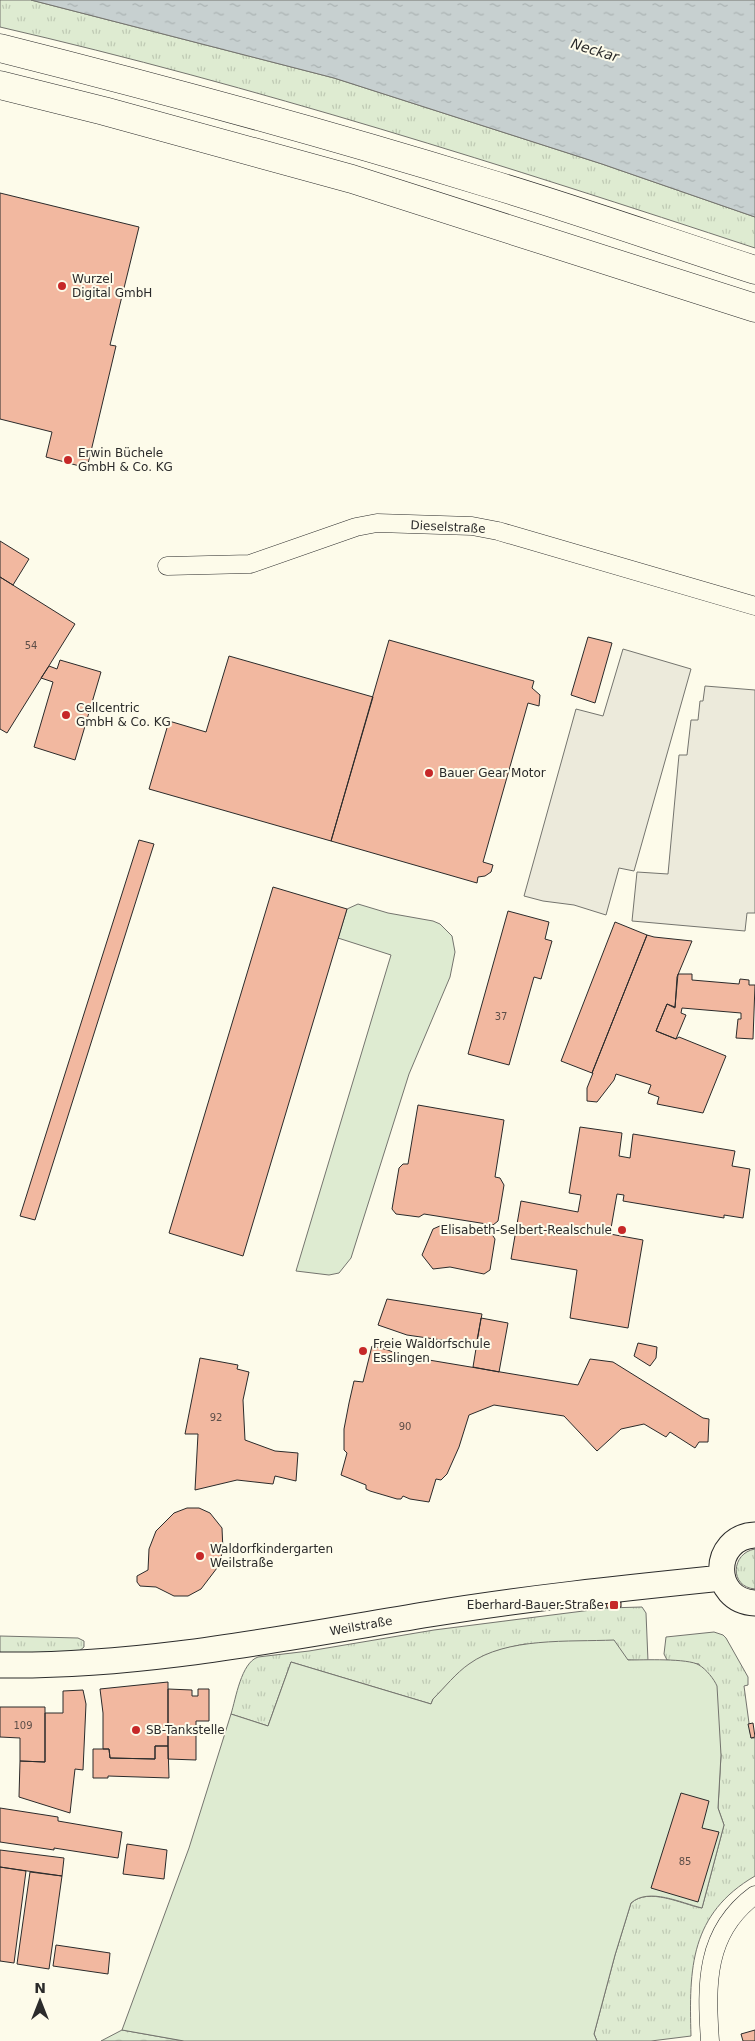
<svg xmlns="http://www.w3.org/2000/svg" width="755" height="2041" font-family="'DejaVu Sans',sans-serif">
	<style>
		.grass { fill: url(#grass-tufts); stroke: #74746e }
		.forest { fill: url(#forest-crowns); stroke: #74746e }
		.garden { fill: #deebd1; stroke: #74746e }
		.parking { fill: #eceadb; stroke: #74746e }
		.water { fill: url(#water-ripples); stroke: #74746e }
		.building { fill: #f2b8a0; stroke: #2b2b2b }
		.lines { fill: none; stroke-linecap: round; stroke-linejoin: round }
		.street-casing { stroke: #2b2b2b; stroke-width: 19 }
		.secondary-casing { stroke: #2b2b2b; stroke-width: 27 }
		.highway-casing { stroke: #2b2b2b; stroke-width: 29 }
		.street { stroke: #fdfbea; stroke-width: 18 }
		.secondary { stroke: #fdfbea; stroke-width: 25 }
		.highway { stroke: #fdfbea; stroke-width: 28 }
		.poi-dot { fill: #c62828; stroke: #fdfbea; stroke-width: 2 }
		.labels { text-anchor: middle; dominant-baseline: central; stroke-width: 4; stroke-linejoin: round; paint-order: stroke }
		.number-label { font-size: 10px; fill: #5d4e48 }
		.poi-label { font-size: 12px; fill: #2b2b2b; stroke: #fdfbea; text-anchor: start }
		.street-label { font-size: 12px; fill: #2b2b2b; stroke: #fdfbea }
		.water-label { font-size: 14px; font-style: italic; fill: #2b2b2b; stroke: #fdfbea }
	</style>
	<defs>
		<pattern id="grass-tufts" width="24" height="20" patternUnits="userSpaceOnUse" patternTransform="scale(1.25)"><rect width="24" height="20" fill="#deebd1"/><path d="M3 7l-1-3M5 7V3M7 7l1-3M15 17l-1-3M17 17v-4M19 17l1-3" fill="none" stroke="#bfcab4"/></pattern>
		<pattern id="forest-crowns" width="20" height="18" patternUnits="userSpaceOnUse" patternTransform="scale(1.25)"><rect width="20" height="18" fill="#deebd1"/><path d="M2 6a3 3 0 1 1 6 0M12 15a3 3 0 1 1 6 0" fill="none" stroke="#bfcab4"/></pattern>
		<pattern id="water-ripples" width="26" height="14" patternUnits="userSpaceOnUse" patternTransform="scale(1.25)"><rect width="26" height="14" fill="#c7d0d0"/><path d="M2 4q2-2 4 0t4 0M15 11q2-2 4 0t4 0" fill="none" stroke="#abb3b3"/></pattern>
	</defs>
	<rect width="100%" height="100%" fill="#fdfbea"/>
	<path class="grass" d="M0 0H31L334 78 602 164 755 217V248C506 166 256 86 0 27Z
		M755 1549V1589C729 1587 731 1553 755 1549Z
		M642 1607 646 1613 648 1661 628 1660 525 1644C477 1653 466 1666 433 1699L431 1704 291 1662 268 1726 231 1714C236 1698 241 1663 258 1657L309 1651 434 1630 607 1608Z
		M714 1632 723 1635 726 1638 748 1677V1685L744 1686 751 1738H755V1876C690 1914 689 1968 691 2036L651 2041H597L594 2034 615 1955 631 1903C649 1887 681 1904 702 1908L724 1825 718 1808 721 1755 699 1664 667 1660 664 1654 666 1637Z
		M0 1636 78 1638 84 1641V1647L78 1652 0 1653Z"/>
	<path class="forest" d="M122 2030 184 2041H101Z"/>
	<path class="garden" d="M358 904 388 913 433 921 440 924 452 936 455 952 450 977 409 1074 351 1258 339 1273 329 1275 296 1271 391 955 338 938 347 909Z
		M614 1640 628 1660C643 1660 688 1658 699 1665 706 1669 714 1679 717 1686L721 1755 718 1808 724 1825 702 1908C681 1903 649 1887 631 1903L615 1955 594 2034 597 2041H184L122 2030 189 1848 231 1714 268 1726 291 1662 431 1704 433 1699C445 1687 456 1673 469 1664 506 1637 570 1642 614 1640Z"/>
	<path class="parking" d="M623 649 691 669 634 871 619 868 606 915 574 905 543 901 524 896 576 709 603 716Z
		M705 686 755 690V913H747L745 931 632 921 637 872 668 874 679 755H687L691 720H698L700 701H703Z"/>
	<path class="water" d="M31 0H755V217L602 164 334 78Z"/>
	<path class="building" d="M0 193 139 227 110 345 116 346 87 468 46 457 52 432 0 419Z
		M0 541 29 559 13 585 0 577Z
		M0 577 75 624 7 733 0 729Z
		M588 637 612 643 595 703 571 695Z
		M389 640 534 681 532 688 540 695 539 706 528 703 483 862 493 865 491 872 485 876 478 877 477 883 331 841Z
		M229 656 373 697 331 841 149 789 169 721 206 732Z
		M60 660 101 672 75 760 34 747 53 682 41 678 49 666 57 669Z
		M139 840 154 844 35 1220 20 1216Z
		M273 887 347 909 243 1256 169 1233Z
		M508 911 549 922 545 939 552 941 541 979 534 977 509 1065 468 1054Z
		M615 922 647 935 592 1073 561 1061Z
		M647 935 654 937 692 941 677 977 675 1008 667 1004 656 1031 676 1039 679 1037 726 1056 703 1113 657 1104 659 1097 648 1093 651 1085 616 1074 614 1080 597 1102 587 1101V1088L593 1073H592Z
		M678 974H692V980L739 984 740 979 749 980V985H755L753 1039 736 1038 738 1019H741V1013L682 1008 681 1013 686 1015 676 1039 656 1031 667 1004 675 1007Z
		M418 1105 504 1120 495 1177 500 1178 504 1185 498 1221 493 1225 424 1214 419 1217 396 1214 392 1209 399 1168 403 1164H408Z
		M580 1127 622 1133 619 1156 630 1158 633 1134 735 1151 732 1166 750 1169 743 1218 724 1215V1218L623 1201 624 1195 617 1194 610 1234 643 1240 628 1328 570 1318 577 1270 511 1259 521 1201 578 1212 581 1195 569 1193Z
		M442 1225 491 1233 495 1239 490 1270 484 1274 450 1267 433 1269 422 1255 433 1229Z
		M387 1299 482 1314 476 1345 407 1335 378 1325Z
		M481 1318 508 1323 499 1372 473 1367Z
		M638 1343 657 1347 656 1358 650 1366 634 1356Z
		M372 1346 388 1350 399 1355 578 1385 590 1359 613 1362 703 1418 709 1419 708 1442H699L695 1448 670 1432 666 1437 644 1424 621 1429 597 1451 564 1416 494 1405 469 1415 459 1447 447 1474 441 1480 436 1479 429 1502 410 1499 403 1496 401 1499H397L370 1491 366 1489V1485L341 1475 347 1453 344 1450V1429L349 1403 354 1381 363 1382Z
		M200 1358 238 1365 237 1369 249 1372 243 1400 245 1440 275 1451 298 1453 296 1481 275 1476 273 1484 237 1480 195 1490 198 1434H185Z
		M187 1508H199L210 1513 222 1528 223 1551 217 1568 201 1589 188 1596H174L156 1587 140 1586 137 1582V1576L148 1570 149 1549 156 1531 174 1513Z
		M621 1602V1607L607 1608 606 1603Z
		M168 1682V1746H155V1759L110 1758 109 1749H103V1713L100 1689Z
		M168 1689 192 1690V1696H198V1689H209V1721H196V1760L168 1759Z
		M83 1690 86 1704 83 1770 75 1769 70 1813 19 1797 20 1761 45 1762V1713H63V1691Z
		M0 1707H45V1762L20 1761V1738L0 1737Z
		M753 1723 755 1737 751 1738 748 1724Z
		M155 1746H168L169 1778 108 1776V1778H93V1749H109L110 1758 155 1759Z
		M681 1793 709 1801 702 1828 719 1832 698 1902 651 1888Z
		M0 1808 58 1817V1821L122 1832 118 1858 54 1848V1850L0 1842Z
		M127 1844 167 1850 164 1879 123 1874Z
		M0 1850 64 1858 62 1876 0 1867Z
		M0 1867 26 1871 14 1963 0 1961Z
		M30 1872 62 1876 49 1969 17 1964Z
		M56 1945 110 1953 108 1974 53 1966Z
		M755 2030V2041H743L741 2034Z"/>
	<g class="lines">
		<g class="street-casing">
			<path id="street" d="M167 566 250 564 356 527 377 523 472 526 498 531 755 606
				M710 2041C706 1984 705 1932 755 1895"/>
		</g>
		<g class="secondary-casing">
			<path id="secondary" d="M755 1535C711 1537 710 1601 755 1603
				M0 1665C145 1667 288 1637 430 1614 527 1598 625 1588 722 1578"/>
		</g>
		<g class="highway-casing">
			<path id="highway" d="M0 48C163 89 324 133 484 182 575 209 665 241 755 270
				M0 85 104 111 352 179 755 308"/>
		</g>
		<use href="#street" class="street"/>
		<use href="#secondary" class="secondary"/>
		<use href="#highway" class="highway"/>
	</g>
	<g class="poi-dot">
		<circle cx="62" cy="286" r="5"/>
		<circle cx="68" cy="460" r="5"/>
		<circle cx="66" cy="715" r="5"/>
		<circle cx="429" cy="773" r="5"/>
		<circle cx="622" cy="1230" r="5"/>
		<circle cx="363" cy="1351" r="5"/>
		<circle cx="200" cy="1556" r="5"/>
		<rect x="609" y="1600" width="10" height="10" rx="2.5"/>
		<circle cx="136" cy="1730" r="5"/>
	</g>
	<g class="labels">
		<g class="number-label">
			<text x="31" y="645">54</text>
			<text x="501" y="1016">37</text>
			<text x="216" y="1417">92</text>
			<text x="405" y="1426">90</text>
			<text x="23" y="1725">109</text>
			<text x="685" y="1861">85</text>
		</g>
		<g class="poi-label">
			<text x="72" y="279">Wurzel<tspan x="72" dy="14">Digital GmbH</tspan></text>
			<text x="78" y="453">Erwin Büchele<tspan x="78" dy="14">GmbH &amp; Co. KG</tspan></text>
			<text x="76" y="708">Cellcentric<tspan x="76" dy="14">GmbH &amp; Co. KG</tspan></text>
			<text x="439" y="773">Bauer Gear Motor</text>
			<text x="612" y="1230" text-anchor="end">Elisabeth-Selbert-Realschule</text>
			<text x="373" y="1344">Freie Waldorfschule<tspan x="373" dy="14">Esslingen</tspan></text>
			<text x="210" y="1549">Waldorfkindergarten<tspan x="210" dy="14">Weilstraße</tspan></text>
			<text x="604" y="1605" text-anchor="end">Eberhard-Bauer-Straße</text>
			<text x="146" y="1730">SB-Tankstelle</text>
		</g>
		<g class="street-label">
			<text transform="translate(448 527) rotate(3)">Dieselstraße</text>
			<text transform="translate(361 1626) rotate(-10)">Weilstraße</text>
		</g>
		<g class="water-label">
			<text transform="translate(595 50) rotate(17)">Neckar</text>
		</g>
	</g>
	<g transform="translate(40 2001)" stroke="#fdfbea" stroke-width="4" paint-order="stroke">
	<path d="M0-4L9 19L0 12L-9 19Z" fill="#2b2b2b"/>
	<text y="-8" font-size="14" font-weight="bold" text-anchor="middle" fill="#2b2b2b">N</text>
	</g>
</svg>
